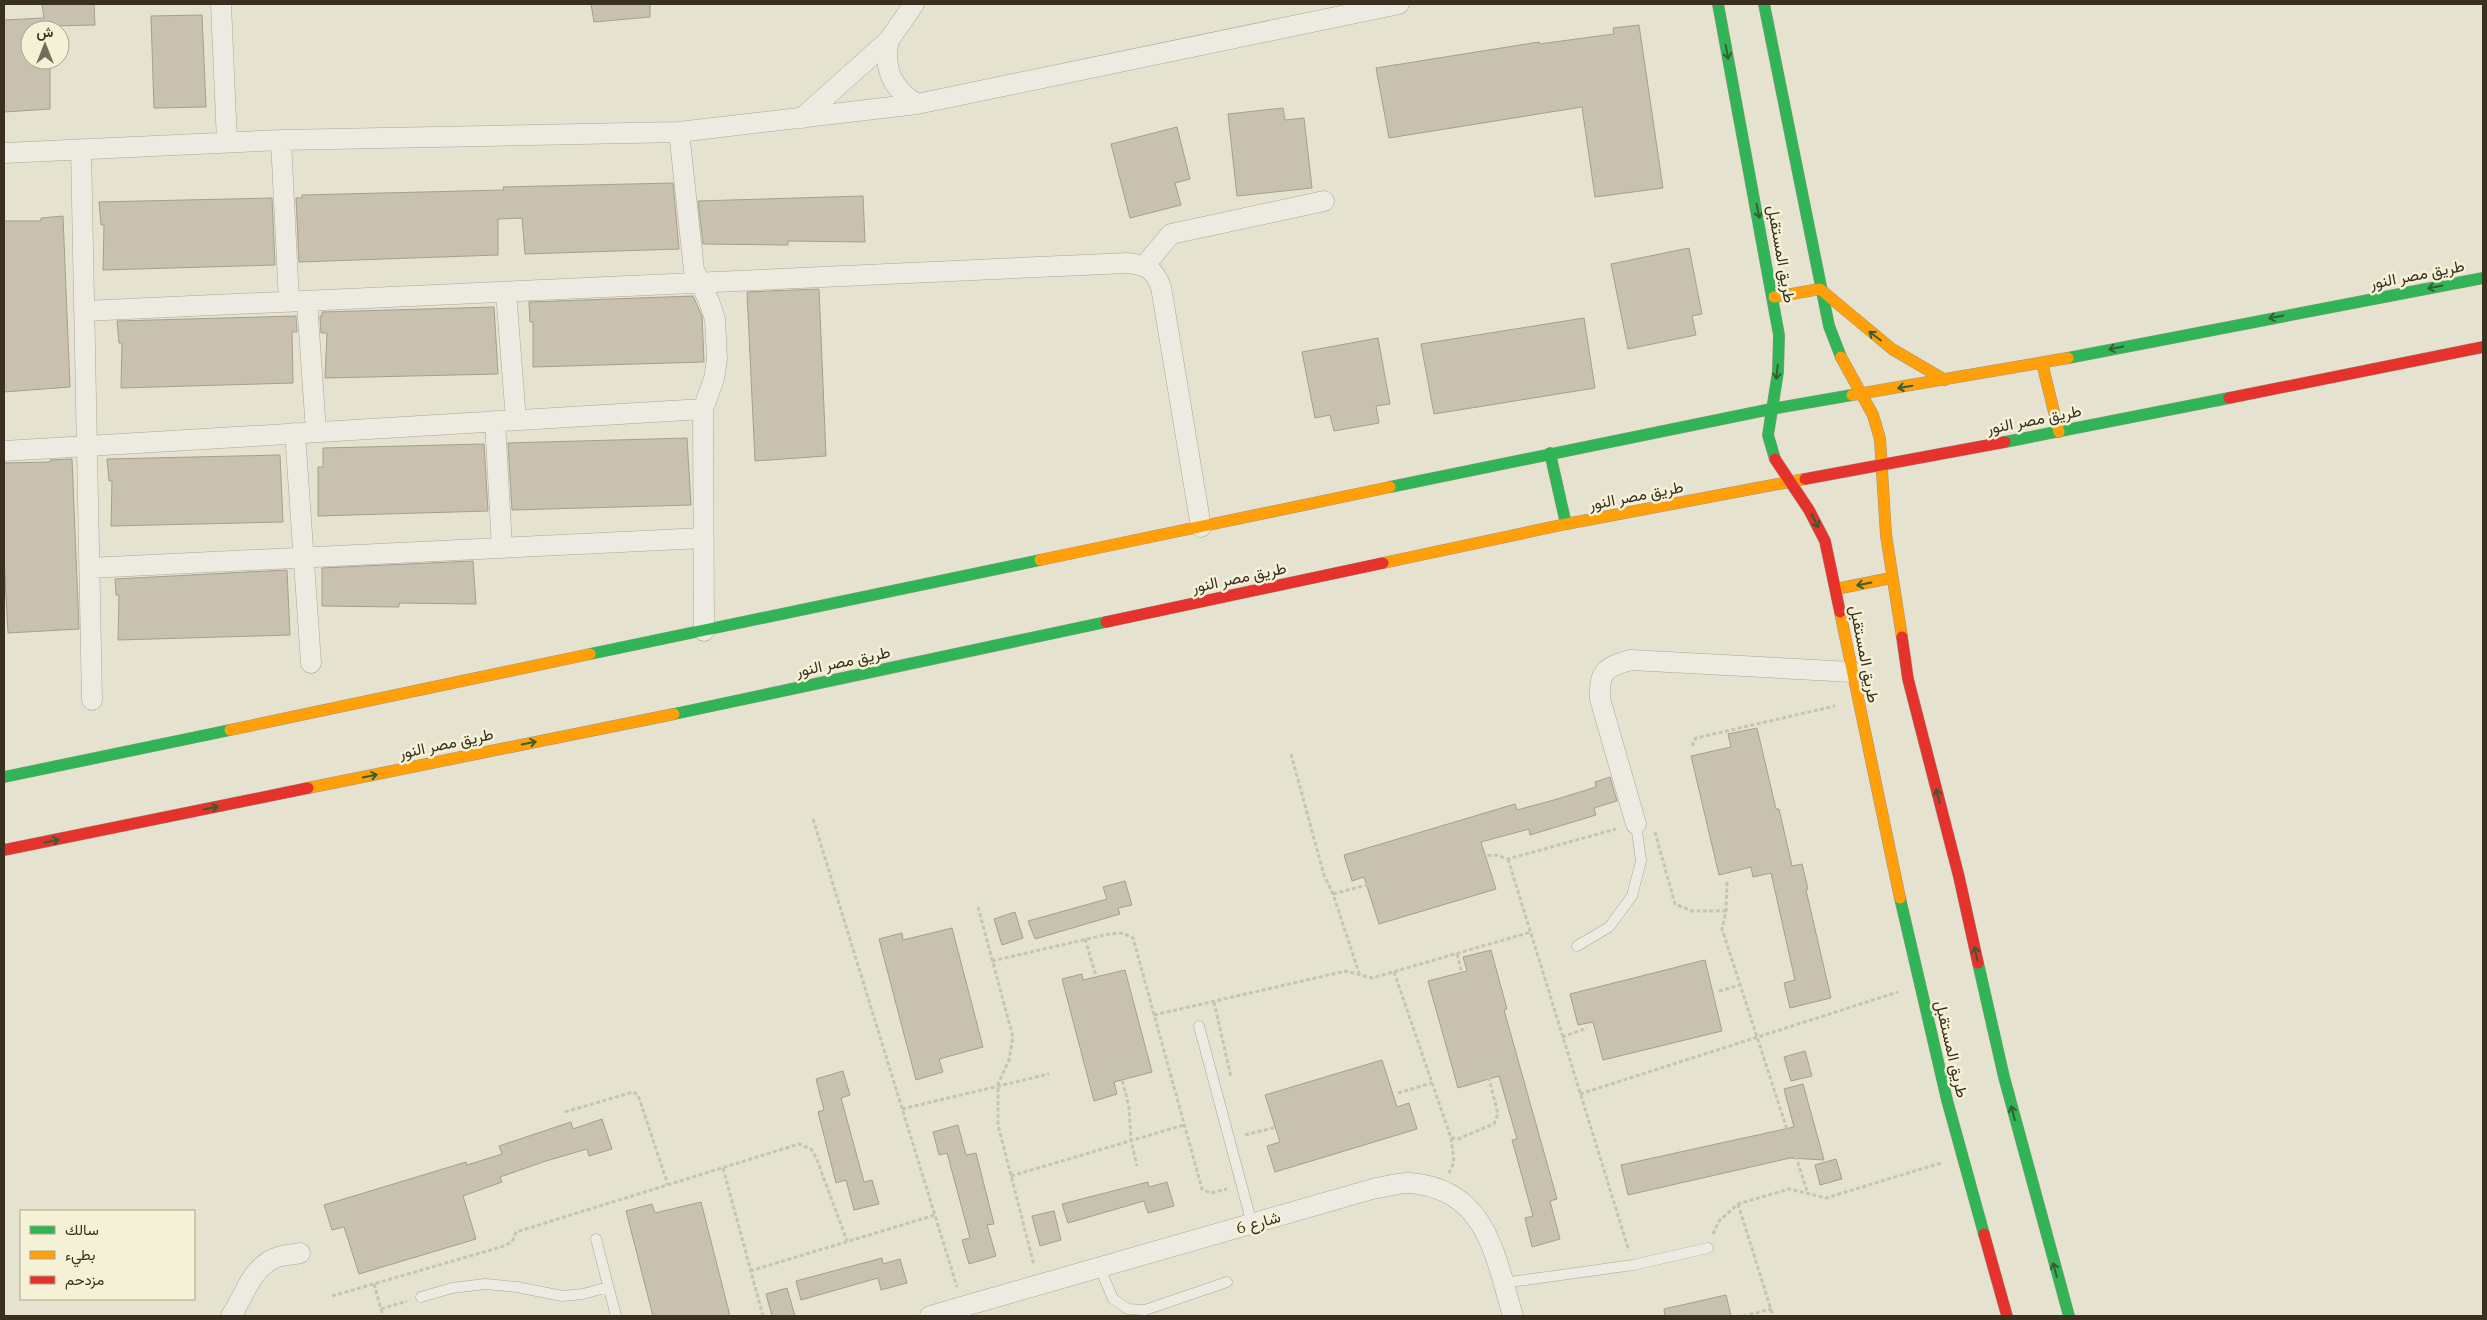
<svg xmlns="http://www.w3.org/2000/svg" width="2487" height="1320" font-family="'IBM Plex Serif',Vazirmatn,serif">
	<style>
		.building { fill: #c8c1b0; stroke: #a59e8e }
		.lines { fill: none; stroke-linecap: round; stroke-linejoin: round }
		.lane-casing { stroke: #aaa698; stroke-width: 11 }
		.street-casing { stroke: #aaa698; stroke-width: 21 }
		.fast-casing { stroke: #9a9688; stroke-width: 12 }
		.slow-casing { stroke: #9a9688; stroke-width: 12 }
		.jam-casing { stroke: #9a9688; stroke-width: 12 }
		.path { stroke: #c6c3b7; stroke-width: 3; stroke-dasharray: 4 2.5; stroke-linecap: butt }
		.lane { stroke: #edebe1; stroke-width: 10 }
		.street { stroke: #edebe1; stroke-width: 20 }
		.fast { stroke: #30b455; stroke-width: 11 }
		.slow { stroke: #ff9f0a; stroke-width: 11 }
		.jam { stroke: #e5322d; stroke-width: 11 }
		.oneway { stroke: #365e33 }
		.labels { text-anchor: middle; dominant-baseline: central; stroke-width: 5; stroke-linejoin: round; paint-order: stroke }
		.street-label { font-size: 16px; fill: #393020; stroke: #f5f1d6 }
	</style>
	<rect width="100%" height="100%" fill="#e5e2cf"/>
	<path class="building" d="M42 4H94L95 25 49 26V30H30V60H50V109L4 112V20L44 18Z
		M591 4H650V17L594 22Z
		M202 15 206 107 154 108 151 16Z
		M1639 25 1663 188 1595 197 1582 107 1389 138 1376 68 1539 42V44L1614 34 1613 28Z
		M1283 108 1285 120 1304 118 1312 188 1237 196 1228 114Z
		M1177 127 1190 179 1175 183 1181 205 1130 218 1111 144Z
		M673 183 679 249 525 254 522 218 498 219V255L299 262 296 198H302V195L504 190 503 187Z
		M863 196 865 242 788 241V245L703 244 698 201Z
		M272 198 275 265 103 270 104 225H101L99 202Z
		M63 216 70 387 4 392V221H41V218Z
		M1689 248 1702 314 1692 316 1696 335 1628 349 1611 264Z
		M819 289 826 456 755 461 747 292Z
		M693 296 702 316 704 362 533 367V322H530L529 302Z
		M494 307 498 374 325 378 327 333H321L320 316H322V312Z
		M296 316 297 332H292L293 383 121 388 122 343H119L117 321Z
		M1584 318 1595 388 1434 414 1421 344Z
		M1378 338 1390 404 1376 406 1379 423 1334 431 1330 415 1315 418 1302 352Z
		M687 438 691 505 512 510 508 443Z
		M484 444 488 511 318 516V467H323V448Z
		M280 455 283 522 111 526 112 481H109L107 459Z
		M72 459 79 629 8 633 4 558V463L50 462V460Z
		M473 561 476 604 399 603V607L322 606V568Z
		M287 570 290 635 118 640 119 595H116L115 579Z
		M1757 728 1776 809H1779L1792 866 1802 864 1808 889 1806 890 1831 998 1790 1008 1784 983 1795 980 1771 873 1753 877 1751 867 1719 875 1691 756 1731 747 1728 734Z
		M1610 777 1617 801 1594 808 1596 815 1530 835 1529 829 1481 842 1496 889 1379 924 1364 877 1352 881 1344 855 1515 804 1517 810 1554 800 1596 787 1595 782Z
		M1125 881 1132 905 1118 908 1120 914 1035 939 1028 921 1107 899 1103 887Z
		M1015 912 1023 938 1002 945 994 919Z
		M952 928 983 1047 939 1059 943 1072 916 1080 879 939 902 933 903 940Z
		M1491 950 1507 1009 1504 1010 1557 1199 1550 1201 1560 1239 1532 1247 1525 1218 1533 1216 1512 1140 1517 1139 1499 1076 1458 1088 1428 981 1467 971 1463 957Z
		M1705 960 1722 1031 1603 1060 1593 1022 1578 1025 1570 994Z
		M1125 970 1152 1072 1114 1082 1117 1094 1094 1101 1062 979 1082 974 1083 980Z
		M1805 1051 1812 1076 1791 1081 1784 1057Z
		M1382 1060 1397 1107 1409 1103 1417 1129 1275 1172 1267 1146 1280 1142 1265 1095Z
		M843 1071 850 1095 841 1098 864 1182 872 1180 879 1204 854 1210 846 1180 836 1183 818 1112 824 1110 816 1079Z
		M1803 1084 1824 1160 1790 1158 1628 1195 1621 1165 1794 1127 1784 1089Z
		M602 1119 612 1149 589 1156 587 1149 546 1161 500 1177 502 1182 463 1196 476 1239 359 1274 344 1227 332 1230 324 1205 466 1162 467 1165 502 1154 499 1146 571 1122 573 1129Z
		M958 1125 966 1155 976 1153 994 1224 987 1225 996 1256 969 1264 962 1240 970 1238 947 1153 939 1155 933 1132Z
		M1836 1159 1842 1179 1820 1185 1815 1165Z
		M1148 1182 1149 1187 1167 1182 1174 1206 1148 1213 1144 1201 1068 1223 1062 1204Z
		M701 1202 730 1316H653L626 1211 652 1204 655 1213Z
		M1054 1211 1061 1240 1040 1246 1032 1216Z
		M882 1258 883 1264 900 1259 907 1283 881 1290 878 1278 801 1300 796 1281Z
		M787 1288 795 1316H772L766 1294Z
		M1726 1295 1731 1316H1665L1664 1309Z"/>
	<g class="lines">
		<g class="lane-casing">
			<path id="lane" d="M1577 946 1609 927 1632 896 1641 861 1636 824
				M1199 1026 1252 1224
				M596 1239 616 1316
				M1100 1268 1113 1299 1128 1309 1145 1310 1227 1282
				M1503 1283 1633 1265 1708 1248
				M421 1297 452 1288 485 1284 517 1287 562 1296 583 1294 608 1287"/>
		</g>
		<g class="street-casing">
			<path id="street" d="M221 4 227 142
				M889 40C883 68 892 89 917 104
				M802 118 889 40 914 4
				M679 132 694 270 709 301 715 319 717 359 714 379 703 409 704 631
				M281 140 289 302
				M81 149 92 700
				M4 153 281 140 679 132 917 104 1399 4
				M1145 265 1171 234 1324 201
				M506 292 516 420
				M307 301 316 432
				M84 311 1127 263C1146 265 1154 268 1161 287L1201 527
				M495 421 502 548
				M295 433 311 663
				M4 451 703 409
				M89 568 703 538
				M1636 824 1600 699C1599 671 1605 667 1631 660L1852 672
				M231 1316C244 1297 250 1270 273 1259 280 1255 292 1255 300 1253
				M930 1316 1376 1188C1386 1187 1399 1182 1410 1183 1487 1189 1495 1256 1513 1316"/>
		</g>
		<g class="fast-casing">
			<path id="fast" d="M1718 4 1779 335 1778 372 1768 435 1775 459
				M1764 4 1829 326 1841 357
				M2068 358 2483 278
				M2005 442 2229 398
				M1550 453 1566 524
				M1390 487 1771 409 1852 395
				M590 654 1040 560
				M674 714 1106 622
				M4 777 230 730
				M1900 898 1947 1100 1984 1234
				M1978 963 2004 1077 2069 1316"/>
		</g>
		<g class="slow-casing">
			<path id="slow" d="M1774 297 1820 289 1892 349 1945 380
				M1841 357 1873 415 1880 439 1886 535 1902 637
				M2042 363 2059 432
				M1852 395 2068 358
				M1040 560 1390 487
				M1383 563 1566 524 1805 479
				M1836 589 1891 578
				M1840 612 1900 898
				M230 730 590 654
				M308 788 674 714"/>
		</g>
		<g class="jam-casing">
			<path id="jam" d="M2229 398 2483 347
				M1775 459 1809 510 1825 541 1840 612
				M1805 479 2005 442
				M1106 622 1383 563
				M1902 637 1908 679 1959 877 1978 963
				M4 850 308 788
				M1984 1234 2007 1316"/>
		</g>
		<path class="path" d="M1693 746V741L1696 738 1835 706
			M1291 754 1324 875 1333 894 1359 973
			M813 819 957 1287
			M1655 832 1675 904 1692 911H1726
			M1481 856 1496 855 1508 859 1616 829
			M1508 859 1629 1251
			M1727 882 1726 911 1722 929 1808 1194
			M1333 894 1381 881
			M978 907 1013 1037 1009 1060 998 1084V1125L1034 1265
			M1085 939 1096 976
			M1457 954 1465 985
			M992 961 1109 934 1123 933 1133 938 1202 1189 1210 1193 1227 1189
			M1394 972 1451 1138 1454 1162 1449 1173
			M1719 991 1740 985
			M1214 1002 1231 1077
			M1154 1015 1346 971 1372 978 1531 932
			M1562 1037 1587 1028
			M1119 1068 1129 1107 1131 1140 1137 1166
			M1398 1093 1432 1083
			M1580 1094 1898 992
			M902 1109 1049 1074
			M565 1112 633 1092 638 1095 668 1185
			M1245 1135 1292 1123
			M1451 1138 1458 1139 1494 1124 1498 1114 1486 1067
			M723 1168 763 1316
			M1011 1176 1184 1125
			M1738 1204 1773 1316
			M1713 1234 1719 1221 1738 1204 1789 1189 1826 1198 1941 1163
			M750 1271 935 1215
			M374 1284 383 1316
			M332 1296 501 1247 512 1242 516 1232 799 1144 811 1149 816 1157 847 1241
			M381 1309 407 1301
			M1743 1316 1771 1309"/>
		<use href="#lane" class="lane"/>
		<use href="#street" class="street"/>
		<use href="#fast" class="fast"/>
		<use href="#slow" class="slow"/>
		<use href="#jam" class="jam"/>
	</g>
	<defs><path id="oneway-shaft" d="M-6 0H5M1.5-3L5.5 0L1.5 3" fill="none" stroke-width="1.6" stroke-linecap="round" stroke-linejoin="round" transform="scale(1.25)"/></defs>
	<g class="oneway">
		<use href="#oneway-shaft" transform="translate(1727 52) rotate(79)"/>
		<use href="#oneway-shaft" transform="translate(1758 211) rotate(79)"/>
		<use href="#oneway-shaft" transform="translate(2435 287) rotate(169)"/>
		<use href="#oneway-shaft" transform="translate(2276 317) rotate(169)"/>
		<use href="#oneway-shaft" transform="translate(1875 336) rotate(-143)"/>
		<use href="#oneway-shaft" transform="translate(2116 348) rotate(169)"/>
		<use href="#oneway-shaft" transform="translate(1777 372) rotate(96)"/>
		<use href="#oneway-shaft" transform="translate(1905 387) rotate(171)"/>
		<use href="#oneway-shaft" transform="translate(1815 521) rotate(63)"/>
		<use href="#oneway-shaft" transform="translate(1864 584) rotate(169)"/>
		<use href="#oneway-shaft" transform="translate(529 743) rotate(-12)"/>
		<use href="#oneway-shaft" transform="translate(370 776) rotate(-12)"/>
		<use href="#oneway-shaft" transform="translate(1938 796) rotate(-104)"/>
		<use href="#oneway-shaft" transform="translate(211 808) rotate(-12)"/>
		<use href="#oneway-shaft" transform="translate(52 841) rotate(-12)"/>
		<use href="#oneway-shaft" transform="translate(1976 954) rotate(-103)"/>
		<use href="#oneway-shaft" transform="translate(2013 1113) rotate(-105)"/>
		<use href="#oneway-shaft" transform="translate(2055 1270) rotate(-105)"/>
	</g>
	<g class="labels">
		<g class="street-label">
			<text transform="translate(1782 254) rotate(80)">طريق المستقبل</text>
			<text transform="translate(2417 274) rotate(-11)">طريق مصر النور</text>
			<text transform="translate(2034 419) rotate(-11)">طريق مصر النور</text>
			<text transform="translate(1636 495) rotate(-11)">طريق مصر النور</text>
			<text transform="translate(1239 577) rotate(-12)">طريق مصر النور</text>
			<text transform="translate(1865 654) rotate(79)">طريق المستقبل</text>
			<text transform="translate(843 661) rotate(-12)">طريق مصر النور</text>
			<text transform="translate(446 743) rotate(-12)">طريق مصر النور</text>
			<text transform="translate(1952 1049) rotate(77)">طريق المستقبل</text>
			<text transform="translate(1258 1222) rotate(-16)">شارع 6</text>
		</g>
	</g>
	<rect width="2487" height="1320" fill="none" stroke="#393020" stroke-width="10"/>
	<rect x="20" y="1210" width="175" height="90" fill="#f5f1d6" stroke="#aaa48d"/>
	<rect x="30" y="1226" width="25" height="8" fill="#30b455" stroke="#aaa48d"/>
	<text x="65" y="1235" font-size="15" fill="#393020">سالك</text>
	<rect x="30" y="1251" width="25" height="8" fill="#ff9f0a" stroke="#aaa48d"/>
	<text x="65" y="1260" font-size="15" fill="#393020">بطيء</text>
	<rect x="30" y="1276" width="25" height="8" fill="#e5322d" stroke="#aaa48d"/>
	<text x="65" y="1285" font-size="15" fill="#393020">مزدحم</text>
	<g transform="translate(45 45)"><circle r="24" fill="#f5f1d6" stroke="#aaa48d"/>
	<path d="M0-4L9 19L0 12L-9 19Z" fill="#756e5d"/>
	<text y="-8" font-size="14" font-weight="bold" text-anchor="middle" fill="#393020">ش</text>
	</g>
</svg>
